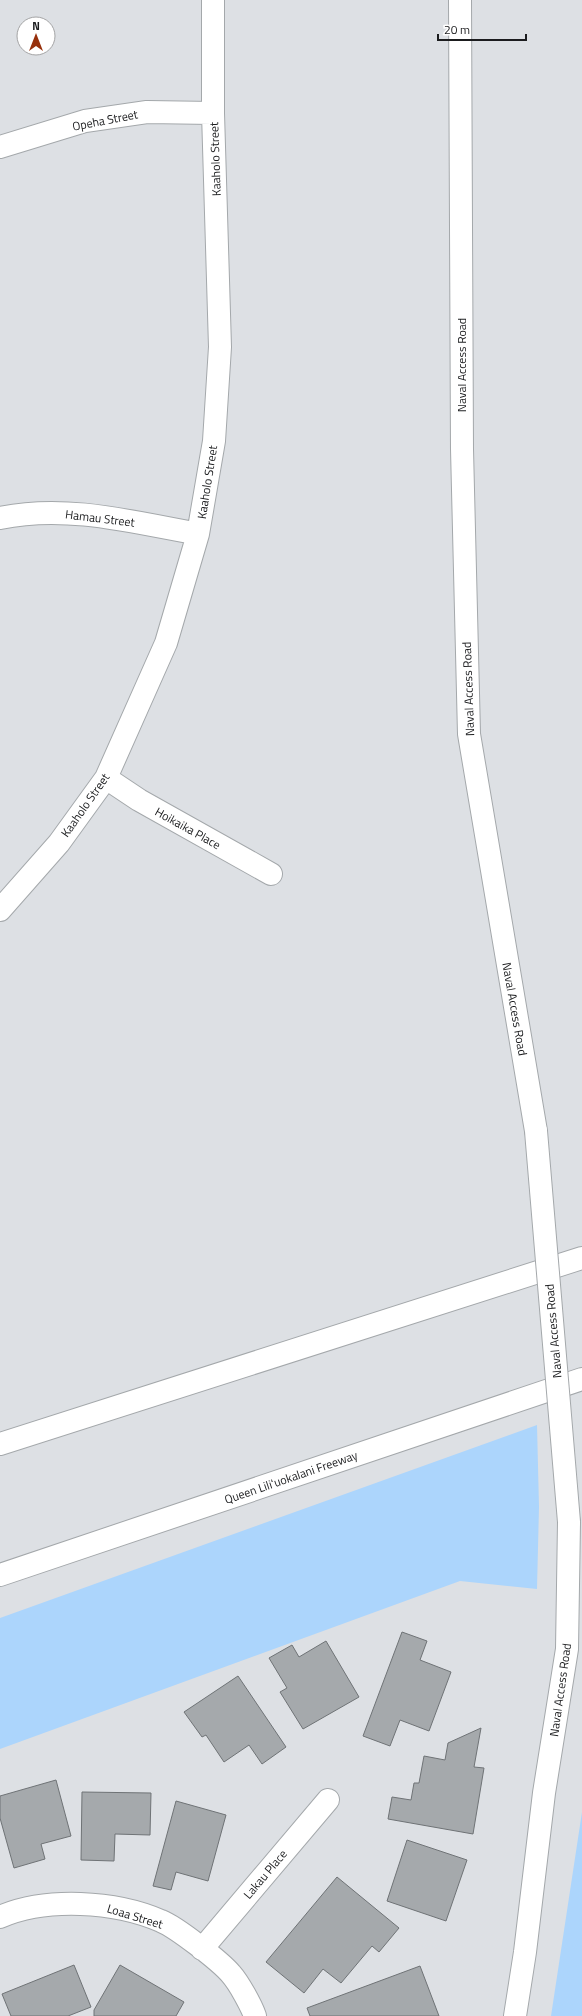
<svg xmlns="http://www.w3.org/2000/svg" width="582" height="2016" font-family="'Titillium Web',sans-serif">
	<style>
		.green { fill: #acd5fc }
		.building { fill: #a5a9ac; stroke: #6f7376 }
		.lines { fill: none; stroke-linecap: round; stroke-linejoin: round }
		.minor-casing { stroke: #a4a8ab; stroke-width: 24 }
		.highway-casing { stroke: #a4a8ab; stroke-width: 24 }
		.minor { stroke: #fff; stroke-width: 22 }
		.highway { stroke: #fff; stroke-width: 22 }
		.minor-bridge-casing { stroke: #a4a8ab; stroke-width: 24; stroke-linecap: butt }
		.minor-bridge { stroke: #fff; stroke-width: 22 }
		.labels { text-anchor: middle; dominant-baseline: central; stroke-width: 3; stroke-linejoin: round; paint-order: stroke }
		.street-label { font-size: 12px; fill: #1b1c1e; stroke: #fff }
	</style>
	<rect width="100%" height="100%" fill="#dde0e4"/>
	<path class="green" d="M537 1425 539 1507 537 1589 460 1581 0 1749V1618Z
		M582 1812V2016H551Z"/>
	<path class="building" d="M402 1632 427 1641 420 1660 451 1672 429 1731 400 1720 390 1746 363 1736Z
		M326 1641 359 1697 303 1729 280 1692 287 1688 269 1658 292 1645 299 1657Z
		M238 1676 286 1747 262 1764 249 1745 224 1762 206 1735 202 1737 184 1712Z
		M481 1728 474 1767 484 1768 473 1834 388 1819 392 1797 411 1800 414 1783H419L424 1756 445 1760 448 1743Z
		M56 1780 71 1836 41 1844 45 1859 14 1868 0 1818V1796Z
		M82 1792 151 1793 150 1835 115 1834 114 1861 81 1860Z
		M176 1801 226 1815 208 1881 176 1872 171 1890 153 1886Z
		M407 1840 467 1860 446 1921 387 1901Z
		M337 1877 399 1928 379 1952 372 1946 341 1983 323 1969 304 1993 266 1962Z
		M74 1965 91 2007 68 2016H11L2 1994Z
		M120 1965 184 2002 176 2016H94V2010Z
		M420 1966 439 2016H310L307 2008Z"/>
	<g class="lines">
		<g class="minor-casing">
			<path id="minor" d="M460 0 462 449 469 734 536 1131
				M0 147 85 121 147 112 213 113
				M0 518C66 504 133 522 198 534
				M106 778 139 800 271 874
				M0 910 59 843 106 778 166 643 198 534 214 441 220 347 213 113V0
				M0 1917C46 1897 115 1901 161 1921 176 1927 220 1961 231 1974 239 1983 251 2005 255 2016
				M202 1949 328 1800
				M515 2016 525 1952 544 1793 567 1649 569 1522"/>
		</g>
		<g class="highway-casing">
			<path id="highway" d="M0 1444 582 1258
				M0 1575 582 1379"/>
		</g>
		<use href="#minor" class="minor"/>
		<use href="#highway" class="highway"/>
		<g class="minor-bridge-casing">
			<path id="minor-bridge" d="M536 1131 569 1522"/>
		</g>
		<use href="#minor-bridge" class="minor-bridge"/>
	</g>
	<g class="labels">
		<g class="street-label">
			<text transform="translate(105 120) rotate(-11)">Opeha Street</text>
			<text transform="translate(215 159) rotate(-92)">Kaaholo Street</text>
			<text transform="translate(461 365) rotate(-90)">Naval Access Road</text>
			<text transform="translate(207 482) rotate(-81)">Kaaholo Street</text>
			<text transform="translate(100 518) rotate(7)">Hamau Street</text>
			<text transform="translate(468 689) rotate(-92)">Naval Access Road</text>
			<text transform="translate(85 805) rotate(-55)">Kaaholo Street</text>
			<text transform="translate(188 828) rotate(29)">Hoikaika Place</text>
			<text transform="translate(515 1009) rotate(80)">Naval Access Road</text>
			<text transform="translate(553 1331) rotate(-95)">Naval Access Road</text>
			<text transform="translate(291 1477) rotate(-19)">Queen Liliʻuokalani Freeway</text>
			<text transform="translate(560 1690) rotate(-82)">Naval Access Road</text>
			<text transform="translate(265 1874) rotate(-50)">Lakau Place</text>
			<text transform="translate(135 1916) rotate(17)">Loaa Street</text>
		</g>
	</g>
	<g transform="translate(36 36)"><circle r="19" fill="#ffffff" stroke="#a4a4a5"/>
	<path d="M0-3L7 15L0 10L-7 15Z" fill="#97300c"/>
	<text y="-6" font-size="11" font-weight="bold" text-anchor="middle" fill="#1b1c1e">N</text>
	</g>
	<path d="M438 34v6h88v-6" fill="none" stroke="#1b1c1e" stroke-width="2"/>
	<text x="444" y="34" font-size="12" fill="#1b1c1e" stroke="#ffffff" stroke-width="3" paint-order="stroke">20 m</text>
</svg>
